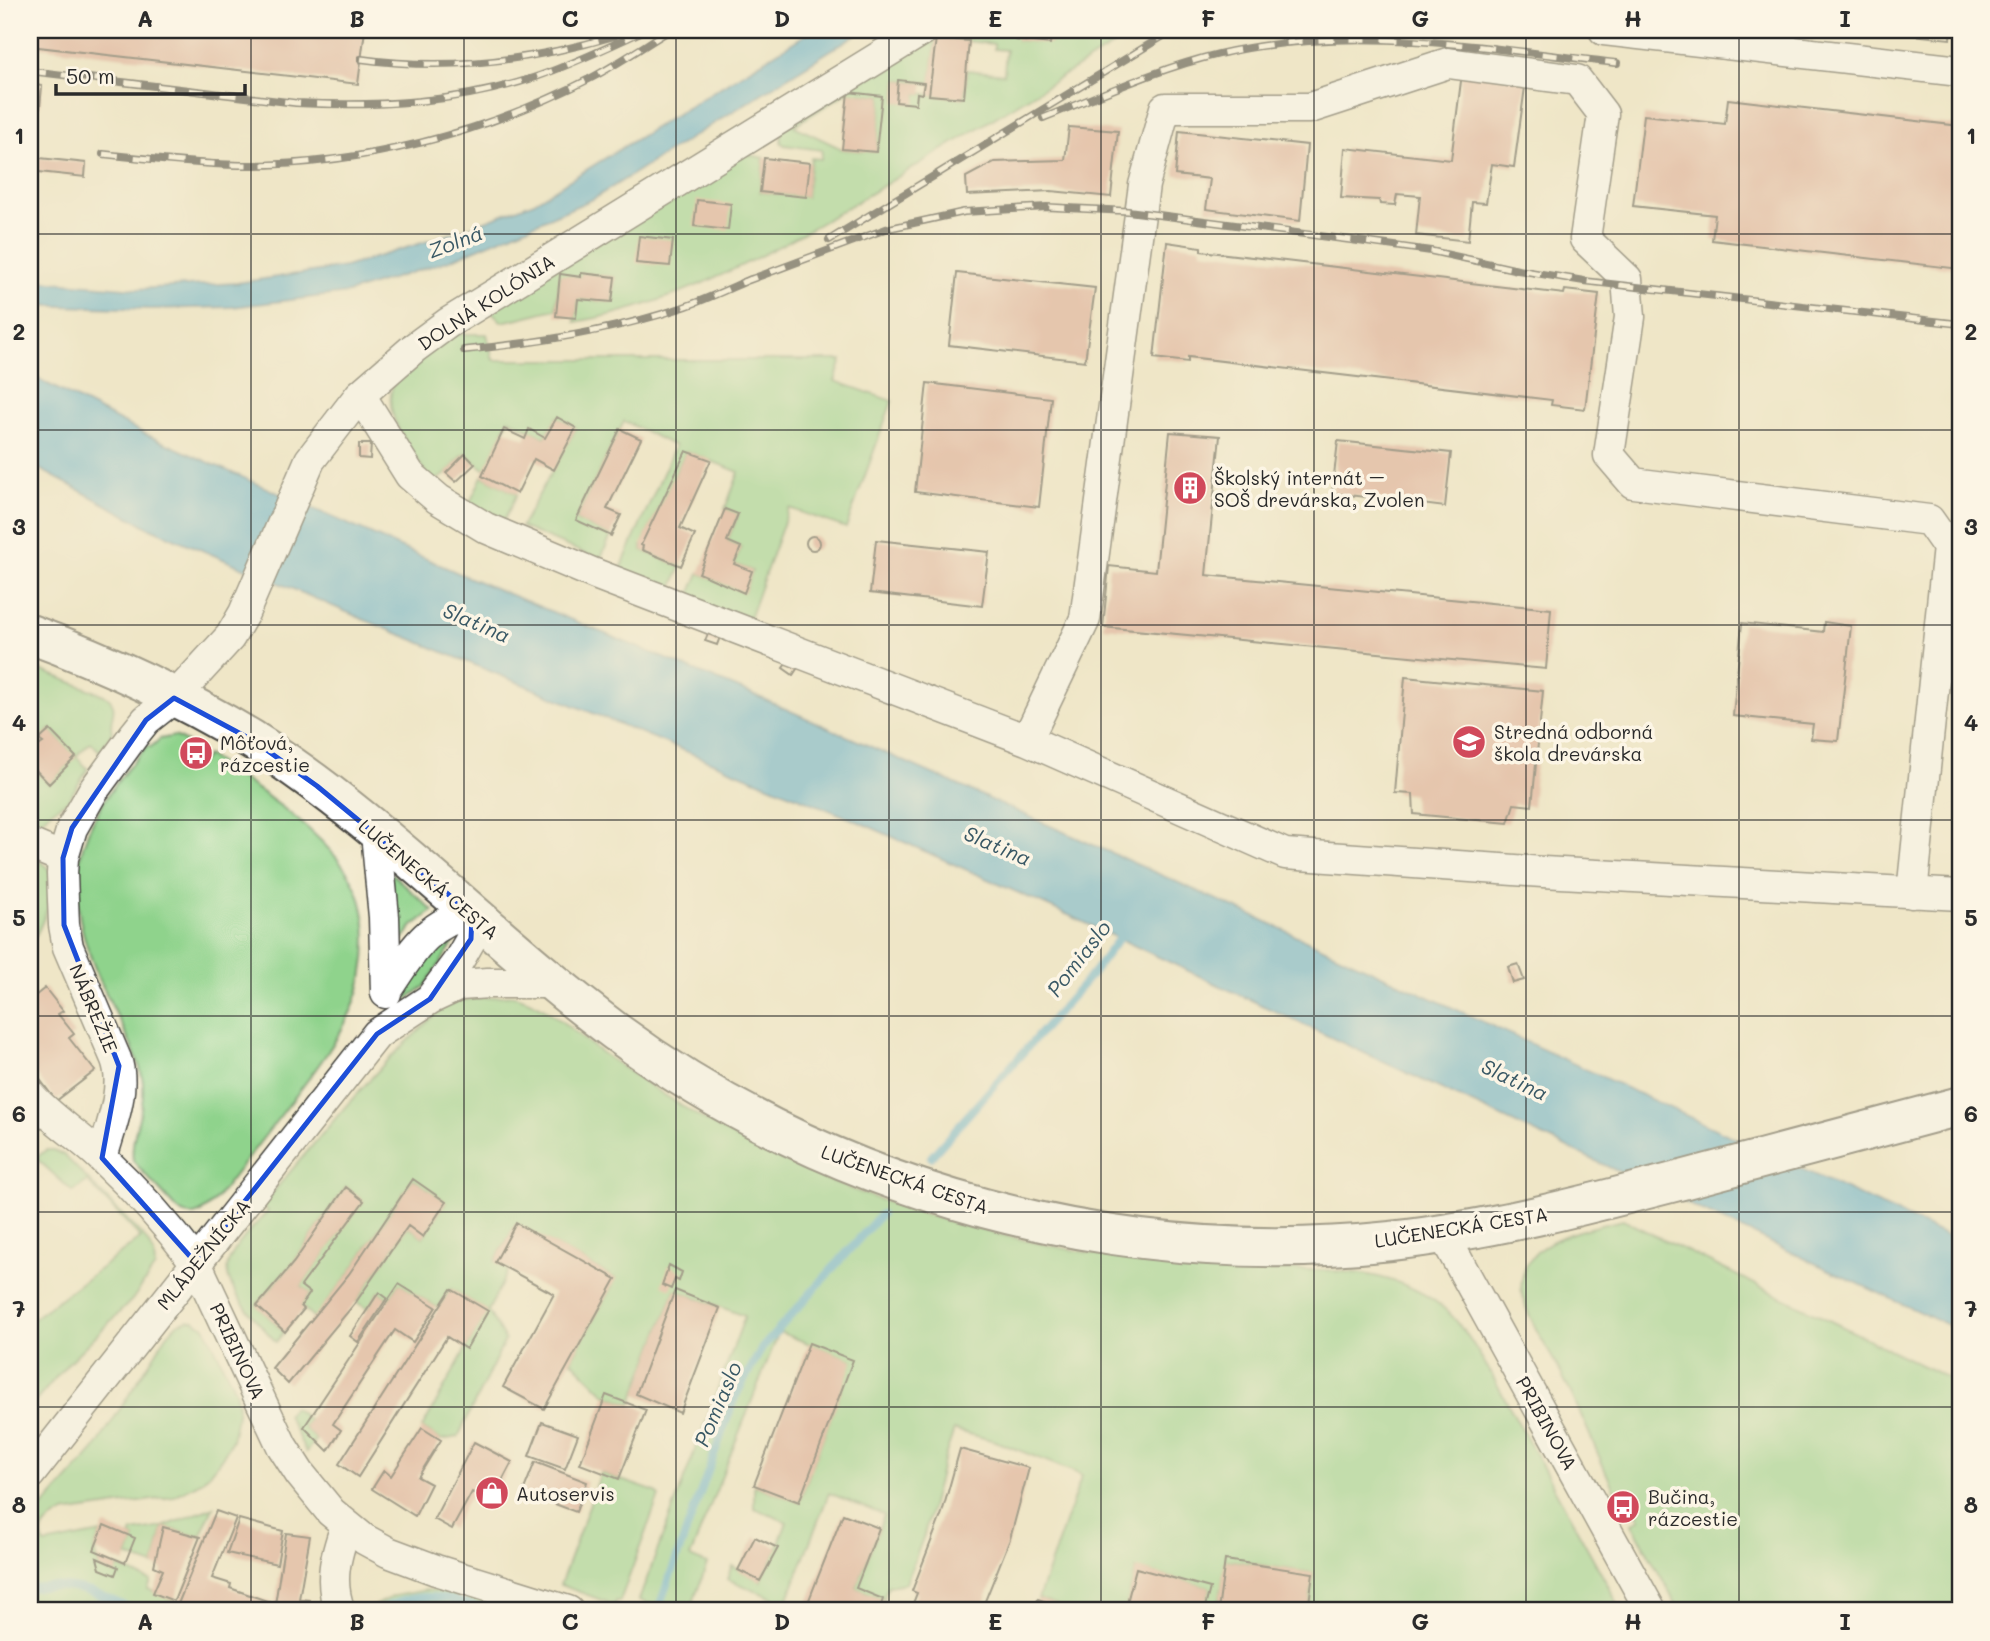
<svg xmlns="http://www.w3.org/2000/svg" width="1990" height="1641" font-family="Mali,sans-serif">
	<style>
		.green { fill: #8fd38c; stroke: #5d7f5c; stroke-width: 2; fill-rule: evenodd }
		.water { fill: #54acd1; stroke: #406c7e; stroke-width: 2 }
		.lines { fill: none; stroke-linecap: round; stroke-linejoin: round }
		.stream { stroke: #54acd1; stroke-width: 8 }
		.building { fill: #da9f8e }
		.minor-casing { stroke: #484742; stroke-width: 33 }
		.major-casing { stroke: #484742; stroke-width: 42 }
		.minor { stroke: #fff; stroke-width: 30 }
		.major { stroke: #fff; stroke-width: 38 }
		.rail-casing { stroke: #2b2b2b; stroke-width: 8 }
		.rail { stroke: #fcf5e5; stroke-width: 5; stroke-dasharray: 16; stroke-linecap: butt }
		.marked { fill: none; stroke: #1d4ed8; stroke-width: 5; stroke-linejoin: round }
		.grid { fill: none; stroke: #2b2b2b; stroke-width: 2; stroke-opacity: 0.55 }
		.labels { text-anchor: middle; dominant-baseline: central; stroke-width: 7; stroke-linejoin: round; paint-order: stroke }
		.street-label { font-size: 19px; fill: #2b2b2b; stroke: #fcf5e5 }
		.poi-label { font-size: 19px; fill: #2b2b2b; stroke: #fcf5e5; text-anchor: start }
		.water-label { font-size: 21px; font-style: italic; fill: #395865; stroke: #fcf5e5 }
		.neatline { fill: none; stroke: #2b2b2b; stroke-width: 2.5 }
		.grid-label { font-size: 23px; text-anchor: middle; font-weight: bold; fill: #2b2b2b }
	</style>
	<rect width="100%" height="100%" fill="#fcf5e5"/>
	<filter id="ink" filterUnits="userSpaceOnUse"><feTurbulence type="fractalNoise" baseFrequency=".0143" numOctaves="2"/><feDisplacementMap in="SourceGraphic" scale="14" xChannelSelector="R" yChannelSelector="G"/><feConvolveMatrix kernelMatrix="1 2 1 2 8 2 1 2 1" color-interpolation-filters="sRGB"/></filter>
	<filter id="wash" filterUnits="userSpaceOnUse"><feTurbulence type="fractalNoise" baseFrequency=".00686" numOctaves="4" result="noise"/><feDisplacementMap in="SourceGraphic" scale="28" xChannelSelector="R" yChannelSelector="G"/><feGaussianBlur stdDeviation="1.57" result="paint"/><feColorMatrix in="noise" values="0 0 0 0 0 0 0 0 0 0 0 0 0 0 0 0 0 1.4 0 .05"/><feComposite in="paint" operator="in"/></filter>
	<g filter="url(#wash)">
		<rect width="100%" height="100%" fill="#efe6c7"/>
		<path class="green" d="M939 30H1017V40L1050 43 1052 30H1138C1064 75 990 120 916 166 812 229 697 302 575 322L578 299 612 302 615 277 582 273 581 277 560 275 556 309C537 313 521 318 502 322L489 309 743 153 764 158 760 192 806 197 811 158 821 159 822 150 784 145 781 142V128ZM936 38 994 44V49L1006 50 1004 74 967 70 964 98 917 93 915 103 896 101 898 80 931 83ZM848 92 882 96 876 152 842 149 794 126Z
			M449 334H487L493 360H842L835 381 892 401 846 528 789 508 746 627 688 599 699 573 744 592 752 571 734 564 741 547 727 541 738 515 725 509 739 472 686 451 642 545V550L681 566 671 591 620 570 675 446 624 421 576 520 611 536 600 560 521 527 576 428 557 417 545 438 509 419 486 470 464 454 445 475 433 482 431 480C414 454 378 413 395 381 401 370 438 344 449 334Z
			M482 476 517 494 504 520 467 509Z
			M30 666 104 695C123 707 107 716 112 732L100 752 91 742 76 756 88 769 68 800 50 812 34 827 30 828V764L49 784 75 757 50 730 39 740 43 743 37 747C24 732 30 687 30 666Z
			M175 736 188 743 185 749 203 760 207 755C255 788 312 822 346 870 373 909 370 967 352 1009 337 1043 313 1073 291 1102 266 1134 241 1167 216 1199 205 1211 193 1222 178 1210L133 1161C129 1132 150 1106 141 1072 133 1043 116 1016 104 989 56 886 73 828 147 746L151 747 160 739Z
			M30 857C36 860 45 862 49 869 59 888 41 929 30 945L32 934Z
			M387 869 433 911 413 926 400 943Z
			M448 938 454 942 425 986 391 1010C405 983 422 956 448 938Z
			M511 995C546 1002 570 1030 598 1050 629 1073 661 1093 693 1113 778 1164 874 1202 970 1227 1024 1241 1081 1253 1136 1260 1178 1264 1219 1268 1261 1269 1322 1271 1388 1265 1440 1305 1463 1323 1477 1351 1492 1375L1622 1611H1308L1313 1573 1226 1560 1218 1611H1204L1210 1588 1136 1569 1125 1611H1074L1038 1599 1082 1475 995 1441 954 1430 942 1465 924 1535 906 1583 888 1586 883 1599 856 1588 884 1515 829 1493 783 1611H768L773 1598 727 1579 732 1566 761 1581 777 1548 787 1522 754 1508V1485L799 1502 852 1360 779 1332 690 1557 707 1564 690 1611H668L639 1600 745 1316 675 1290 631 1404 606 1395 571 1360 616 1279 516 1224 495 1261 509 1269 488 1311 505 1340 458 1437 441 1440 422 1428 487 1311 451 1289 438 1308 399 1284 389 1299 379 1292 368 1309 356 1302 408 1226 423 1237 446 1202 413 1179 349 1274 314 1318 301 1306 310 1293 301 1286 363 1201 346 1187 294 1262 257 1305 284 1332 276 1342C262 1326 221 1286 228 1264 234 1245 255 1226 268 1211L262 1205 345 1107 384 1064 441 1009 454 1001Z
			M46 1150H53L64 1155 145 1238 154 1253 155 1267 132 1300 69 1362 30 1408V1321L141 1238 87 1181 73 1192 36 1158Z
			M1623 1220 1960 1384V1611H1680L1632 1524 1640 1519 1629 1499 1620 1502C1600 1462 1585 1420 1565 1381 1553 1357 1527 1319 1522 1294 1520 1282 1523 1269 1531 1259 1547 1235 1597 1226 1623 1220Z
			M188 1320 194 1321 205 1327 235 1390 238 1406 236 1421 232 1440 223 1456 213 1470 201 1482 173 1497 64 1513C51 1520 35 1528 45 1544L101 1533 94 1550 100 1569 114 1574 118 1567 151 1581 148 1589 196 1611H30V1522L94 1450 167 1335 177 1324Z
			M293 1407 309 1420 304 1427 316 1439 306 1452 287 1415Z
			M601 1473 656 1492 659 1496 620 1601H616L615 1605 560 1585Z
			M213 1507 200 1537 163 1527 154 1566 128 1557 135 1538 131 1536 133 1532 163 1527Z
			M426 1590 458 1592 450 1611H363L394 1596Z
			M470 1595 524 1611H463Z"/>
		<path class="water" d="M813 30H863L593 199 450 260 348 293 232 307 151 309 30 305V280L137 289 237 283 345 267 457 232 534 202Z
			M30 375 147 435 465 576 761 698 1258 918 1960 1242V1331L1075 918 859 822 365 620 148 527 30 464Z"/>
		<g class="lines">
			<path class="stream" d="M931 1157 1093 973 1125 930
				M30 1588C75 1582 97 1593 136 1611
				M660 1604 735 1397 762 1348 881 1214
				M377 1611C422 1588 445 1597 491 1611"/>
		</g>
		<g id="blocks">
			<path class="building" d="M30 30H365L358 84 30 46Z
				M1017 30H1052L1050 44 1016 40Z
				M1882 30H1951L1950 39 1881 32Z
				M936 38 969 41 964 98 929 95Z
				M1462 73 1526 80 1514 167 1492 164 1486 203 1472 202 1468 241 1416 235 1420 196 1397 194 1395 205 1380 204 1379 200 1341 198 1345 148 1451 160Z
				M898 80 924 83 922 94 917 93 916 104 896 102Z
				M30 84 42 86 40 108 30 107Z
				M848 92 882 96 876 152 842 149Z
				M1728 99 1960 126V269L1712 240 1715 215 1633 206 1644 115 1725 124Z
				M1069 127 1118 131 1111 197 1051 191 967 195 966 177 994 162 1065 160Z
				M1179 131 1307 145 1300 221 1206 209 1210 179 1175 175Z
				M30 157 86 163 85 177 30 171Z
				M764 158 810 163 806 197 760 192Z
				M697 200 731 204 728 230 694 226Z
				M639 236 673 240 670 266 636 263Z
				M1167 242 1201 247V251L1564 294 1565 290 1599 294 1585 409 1551 405 1552 400 1188 357V362L1154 358Z
				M581 273 615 277 612 302 578 299 576 318 556 316 560 274 581 277Z
				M957 273 1095 288 1085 361 949 345Z
				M927 383 1051 398 1039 507 915 492Z
				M557 417 576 428 554 470 534 459 517 494 482 476 504 429 525 439 529 429 545 438Z
				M620 429 641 439 607 509 621 515 611 536 576 520Z
				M1170 432 1220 436 1206 575 1551 609 1546 669 1103 627 1109 566 1156 571Z
				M1338 441 1451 453 1445 507 1332 493Z
				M359 444H371L370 459 359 458Z
				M686 451 711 460 680 528 695 535 681 566 642 550 643 546 641 545Z
				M465 454 475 464 456 482 446 473Z
				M725 509 738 514 727 541 741 547 734 564 752 571 744 593 699 573Z
				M806 543a7 7 0 1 1 14 0a7 7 0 1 1-14 0Z
				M876 540 989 552 982 606 870 593Z
				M1824 622 1851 626 1838 741 1811 739 1813 724 1733 716 1742 623 1823 632Z
				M710 629 721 634 717 645 705 641Z
				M791 657 802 661 793 675 783 668Z
				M1405 677 1543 691 1532 806 1514 804 1508 823 1414 814 1413 794 1395 793Z
				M1959 694H1960V724L1955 723Z
				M50 730 76 757 49 784 30 764V732L34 745 37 747 43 743 39 740Z
				M1518 964 1524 980 1513 983 1508 967Z
				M45 988 63 1011 58 1014 74 1034 69 1038 95 1071 56 1101 30 1066V1000Z
				M413 1179 446 1202 423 1237 408 1226 356 1302 288 1384 272 1368 349 1274Z
				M346 1187 364 1201 301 1286 310 1293 301 1306 304 1309 285 1332 257 1306 294 1262Z
				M516 1223 616 1279 544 1409 503 1387 554 1294 495 1262Z
				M669 1265 682 1272 679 1281 675 1279 671 1289 662 1285Z
				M399 1284 436 1307 413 1342 395 1330 333 1424 341 1430 328 1451 304 1427Z
				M451 1289 488 1311 466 1349 447 1337 358 1477 339 1464Z
				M675 1290 720 1308 680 1413 636 1394Z
				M379 1292 387 1298 358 1342 350 1336Z
				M809 1343 853 1360 799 1502 754 1485Z
				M606 1395 646 1410 619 1479 580 1464Z
				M542 1422 578 1435 565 1469 529 1456Z
				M422 1428 441 1440 418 1477 431 1484 415 1516 372 1489 384 1470 391 1476Z
				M474 1442 512 1462 491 1502 472 1492 452 1529 434 1519Z
				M960 1449 1029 1468 1010 1539 981 1611H910L917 1593 912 1591 942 1513Z
				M535 1462 587 1482 576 1512 523 1492Z
				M216 1511 236 1518 212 1578 231 1584 230 1588 273 1603 269 1611H196L178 1604Z
				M843 1514 879 1528 856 1588 883 1599 879 1611H818V1609L807 1605Z
				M239 1519 283 1531 277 1564 227 1553Z
				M104 1525 135 1538 125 1563 94 1550Z
				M163 1527 200 1537 174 1601 153 1593 163 1570 154 1566Z
				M286 1533 310 1536 299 1599 309 1600 308 1611H274Z
				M755 1537 778 1548 760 1581 738 1570Z
				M97 1558 118 1567 115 1575 100 1569Z
				M1225 1560 1313 1573 1308 1611H1280L1246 1606 1245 1611H1218Z
				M1136 1568 1210 1588 1204 1611 1125 1610Z
				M1038 1599 1072 1611H1034Z"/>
		</g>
	</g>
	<g filter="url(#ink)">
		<use href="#blocks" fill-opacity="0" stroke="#484742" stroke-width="2"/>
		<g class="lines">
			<g class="minor-casing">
				<path id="minor" d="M1604 30 1960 71
					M360 395 410 475 438 499 486 528 595 574 1027 740 1285 854 1543 872 1960 895
					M1027 740 1085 619 1144 185 1165 108H1310L1448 63 1577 80 1603 114 1585 239 1627 279 1630 317 1609 455 1633 483 1929 520 1948 547 1912 893
					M376 833 384 917 386 993
					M30 844 63 858
					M430 999 460 985 488 983H554
					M30 1095C52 1120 80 1136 103 1159 136 1190 169 1227 196 1263L282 1446 300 1474 331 1512 364 1539 388 1552 436 1570 568 1611
					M102 1158C110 1128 127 1089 116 1059L68 947 64 925 62 874 63 858 72 828 93 791 134 735 146 720 174 698 230 637 244 613 310 460 360 395 414 348 448 323 923 30
					M1443 1234 1651 1611
					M30 1474 377 1034 430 999 459 960 471 939 472 914C427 921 410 955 387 989
					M340 1611C328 1581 336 1555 346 1526"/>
			</g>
			<g class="major-casing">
				<path id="major" d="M30 634C106 662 181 697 251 739 383 822 491 939 616 1032 836 1194 1120 1270 1391 1241 1490 1230 1586 1205 1682 1180 1775 1155 1868 1131 1960 1106"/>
			</g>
			<use href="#minor" class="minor"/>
			<use href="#major" class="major"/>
			<g class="rail-casing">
				<path id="rail" d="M361 59C447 71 532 61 614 36
					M30 71 296 103C378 107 458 103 536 77 573 64 609 47 645 30
					M1043 118C1101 95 1159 68 1219 54 1353 23 1483 48 1617 63
					M103 154C148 159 194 164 240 165 361 166 486 133 593 77 619 63 644 46 670 30
					M829 240 1173 30
					M741 283 886 229 964 212 1047 207 1128 211 1351 240 1431 251 1518 270 1584 281 1960 324
					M464 350C538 343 611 331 681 308 705 300 728 289 751 279"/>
			</g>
			<use href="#rail" class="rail"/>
		</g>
	</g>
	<path d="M0 0H1990V1641H0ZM174 698 254 741 317 786 472 914 471 939 430 999 377 1034 196 1263 102 1158 119 1066 64 925 63 858 72 828 146 720Z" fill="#efe6c7" fill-opacity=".55" fill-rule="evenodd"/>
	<path class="marked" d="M174 698 254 741 317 786 472 914 471 939 430 999 377 1034 196 1263 102 1158 119 1066 64 925 63 858 72 828 146 720Z"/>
	<path class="grid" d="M251 30V1611M464 30V1611M676 30V1611M889 30V1611M1101 30V1611M1314 30V1611M1526 30V1611M1739 30V1611M30 234H1960M30 430H1960M30 625H1960M30 820H1960M30 1016H1960M30 1212H1960M30 1407H1960"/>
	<defs>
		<g id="building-disc" transform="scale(1.75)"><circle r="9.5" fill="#d1495b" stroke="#fcf5e5"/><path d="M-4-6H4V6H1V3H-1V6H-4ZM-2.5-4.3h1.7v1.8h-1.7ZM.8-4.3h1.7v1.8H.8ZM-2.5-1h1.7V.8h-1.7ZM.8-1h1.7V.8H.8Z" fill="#fff"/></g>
		<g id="school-disc" transform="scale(1.75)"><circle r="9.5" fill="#d1495b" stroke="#fcf5e5"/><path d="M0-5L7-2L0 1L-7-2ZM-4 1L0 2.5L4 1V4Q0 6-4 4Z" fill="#fff"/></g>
		<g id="bus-disc" transform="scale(1.75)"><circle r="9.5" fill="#d1495b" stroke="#fcf5e5"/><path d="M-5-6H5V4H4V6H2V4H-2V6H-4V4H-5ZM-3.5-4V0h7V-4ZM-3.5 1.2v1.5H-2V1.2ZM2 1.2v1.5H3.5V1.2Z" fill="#fff"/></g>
		<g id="shop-disc" transform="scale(1.75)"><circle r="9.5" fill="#d1495b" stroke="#fcf5e5"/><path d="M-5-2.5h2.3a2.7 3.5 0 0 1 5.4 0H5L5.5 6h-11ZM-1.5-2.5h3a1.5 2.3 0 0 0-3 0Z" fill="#fff"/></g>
	</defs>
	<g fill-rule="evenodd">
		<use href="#building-disc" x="1190" y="488"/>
		<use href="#school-disc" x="1469" y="742"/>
		<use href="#bus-disc" x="196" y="753"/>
		<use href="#shop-disc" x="492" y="1493"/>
		<use href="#bus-disc" x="1623" y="1507"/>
	</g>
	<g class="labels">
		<g class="street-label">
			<text transform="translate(486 302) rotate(-33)">DOLNÁ KOLÓNIA</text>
			<text transform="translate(429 879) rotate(40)">LUČENECKÁ CESTA</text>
			<text transform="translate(94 1008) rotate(67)">NÁBREŽIE</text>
			<text transform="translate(905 1179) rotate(19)">LUČENECKÁ CESTA</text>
			<text transform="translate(1461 1227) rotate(-9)">LUČENECKÁ CESTA</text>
			<text transform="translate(203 1254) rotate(-51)">MLÁDEŽNÍCKA</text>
			<text transform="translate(238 1351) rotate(65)">PRIBINOVA</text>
			<text transform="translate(1547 1423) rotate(61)">PRIBINOVA</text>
		</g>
		<g class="poi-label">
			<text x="1214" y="477">Školský internát –<tspan x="1214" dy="22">SOŠ drevárska, Zvolen</tspan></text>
			<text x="1494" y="731">Stredná odborná<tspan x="1494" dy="22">škola drevárska</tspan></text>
			<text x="220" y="742">Môťová,<tspan x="220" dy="22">rázcestie</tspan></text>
			<text x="516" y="1493">Autoservis</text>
			<text x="1648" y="1496">Bučina,<tspan x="1648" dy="22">rázcestie</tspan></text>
		</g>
		<g class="water-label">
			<text transform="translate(455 241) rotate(-21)">Zolná</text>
			<text transform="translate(477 622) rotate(23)">Slatina</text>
			<text transform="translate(998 845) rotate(23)">Slatina</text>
			<text transform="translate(1078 958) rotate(-52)">Pomiaslo</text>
			<text transform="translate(1515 1079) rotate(25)">Slatina</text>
			<text transform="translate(717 1404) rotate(-67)">Pomiaslo</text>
		</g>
	</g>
	<rect width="1990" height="1641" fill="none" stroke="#fcf5e5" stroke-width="77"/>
	<path d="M56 84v10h189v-10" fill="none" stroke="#2b2b2b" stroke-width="3.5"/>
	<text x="66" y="84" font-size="21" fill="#2b2b2b" stroke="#fcf5e5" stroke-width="5" paint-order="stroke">50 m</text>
	<rect x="38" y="38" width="1914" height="1564" class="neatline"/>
	<g class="grid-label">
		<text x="145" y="27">A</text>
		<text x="357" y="27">B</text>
		<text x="570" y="27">C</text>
		<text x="782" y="27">D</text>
		<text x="995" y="27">E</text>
		<text x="1208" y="27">F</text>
		<text x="1420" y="27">G</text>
		<text x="1633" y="27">H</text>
		<text x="1845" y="27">I</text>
		<text x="19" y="144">1</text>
		<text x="1971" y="144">1</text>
		<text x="19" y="340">2</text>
		<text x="1971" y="340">2</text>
		<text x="19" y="535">3</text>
		<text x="1971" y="535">3</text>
		<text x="19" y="731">4</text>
		<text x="1971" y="731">4</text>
		<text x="19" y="926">5</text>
		<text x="1971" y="926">5</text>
		<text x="19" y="1122">6</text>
		<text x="1971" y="1122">6</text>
		<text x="19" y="1317">7</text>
		<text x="1971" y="1317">7</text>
		<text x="19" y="1513">8</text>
		<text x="1971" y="1513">8</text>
		<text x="145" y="1630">A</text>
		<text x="357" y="1630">B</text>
		<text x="570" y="1630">C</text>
		<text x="782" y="1630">D</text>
		<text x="995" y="1630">E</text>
		<text x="1208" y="1630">F</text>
		<text x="1420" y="1630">G</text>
		<text x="1633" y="1630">H</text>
		<text x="1845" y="1630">I</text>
	</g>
</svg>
